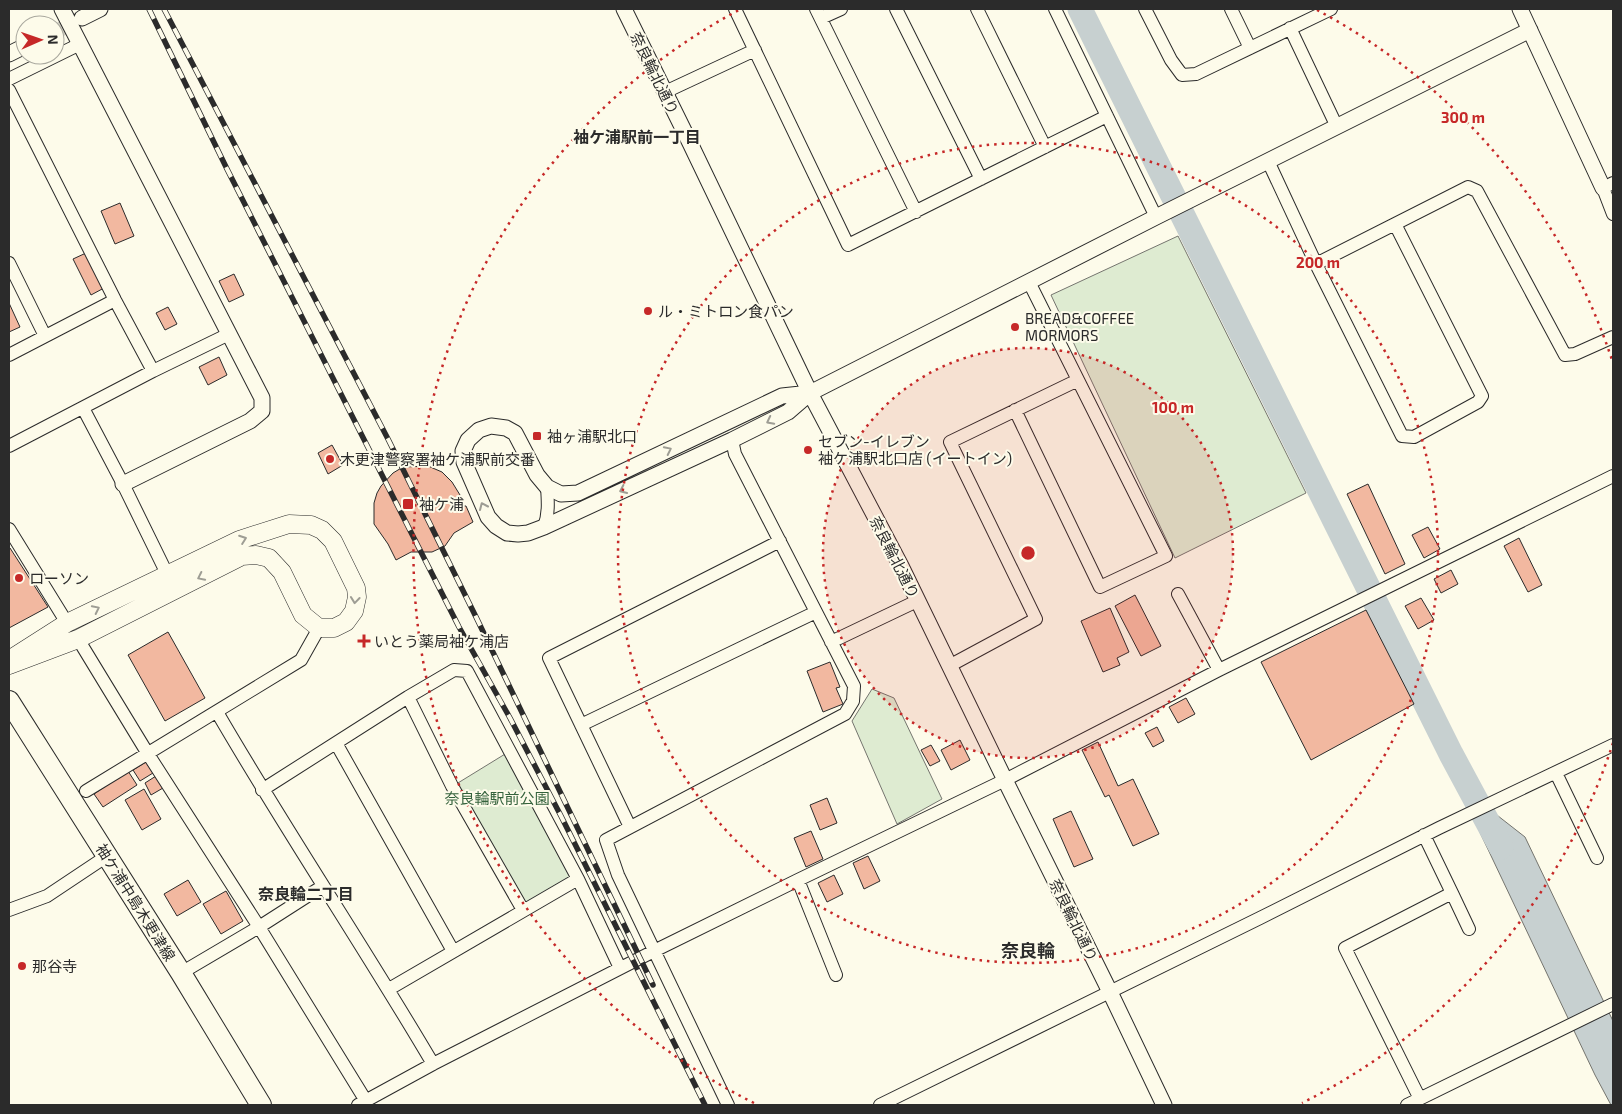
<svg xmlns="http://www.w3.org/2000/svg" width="1622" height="1114" font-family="'Exo 2','Noto Sans JP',sans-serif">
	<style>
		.green { fill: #deebd1; stroke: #74746e }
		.water { fill: #c7d0d0; stroke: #74746e }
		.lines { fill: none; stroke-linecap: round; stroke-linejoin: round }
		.river { stroke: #c7d0d0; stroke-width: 25 }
		.building { fill: #f2b8a0; stroke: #2b2b2b }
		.tertiary-tunnel { stroke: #d3d1c4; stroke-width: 15; stroke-dasharray: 15 8; stroke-linecap: butt }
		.minor-casing { stroke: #2b2b2b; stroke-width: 14 }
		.tertiary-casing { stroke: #2b2b2b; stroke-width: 17 }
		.secondary-casing { stroke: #2b2b2b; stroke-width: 19 }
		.primary-casing { stroke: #2b2b2b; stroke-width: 22 }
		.minor { stroke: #fdfbea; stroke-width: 12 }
		.tertiary { stroke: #fdfbea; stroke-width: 15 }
		.secondary { stroke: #fdfbea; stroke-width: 18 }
		.primary { stroke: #fdfbea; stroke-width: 20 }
		.rail-casing { stroke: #2b2b2b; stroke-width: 5.5 }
		.rail { stroke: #fdfbea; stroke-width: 4; stroke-dasharray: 11; stroke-linecap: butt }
		.oneway { stroke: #9e9d94 }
		.ring { fill: none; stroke: #c62828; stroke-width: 2.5; stroke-dasharray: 2.5 5 }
		.poi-dot { fill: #c62828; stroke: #fdfbea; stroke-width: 2 }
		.labels { text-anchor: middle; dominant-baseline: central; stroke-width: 4; stroke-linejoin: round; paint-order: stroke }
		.street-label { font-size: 15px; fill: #2b2b2b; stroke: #fdfbea }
		.poi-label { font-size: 15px; fill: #2b2b2b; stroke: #fdfbea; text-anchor: start }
		.park-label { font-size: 15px; fill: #34623c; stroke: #fdfbea }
		.neighbourhood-label { font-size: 16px; font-weight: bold; fill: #2b2b2b; stroke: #fdfbea }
		.quarter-label { font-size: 18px; font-weight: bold; fill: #2b2b2b; stroke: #fdfbea }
		.centre { fill: #c62828; stroke: #fdfbea; stroke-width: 2.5 }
		.ring-label { font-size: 15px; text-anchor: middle; font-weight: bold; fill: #c62828; stroke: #fdfbea; stroke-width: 4; stroke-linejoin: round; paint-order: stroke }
	</style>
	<rect width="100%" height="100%" fill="#fdfbea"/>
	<path class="green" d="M1178 236 1306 493 1175 558 1051 295Z
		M872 689 894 698 942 799 897 824 852 721Z
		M510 751 578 879 523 910 453 786Z"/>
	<path class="water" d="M1493 812 1525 837 1613 1021V1105H1611L1595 1075 1475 822Z"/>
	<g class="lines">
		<path class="river" d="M1080 9 1451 754 1501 847"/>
	</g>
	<path class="building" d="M120 203 134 236 115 244 101 211Z
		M86 253 104 288 91 295 73 259Z
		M234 274 244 295 229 302 219 281Z
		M9 303 20 327 9 332Z
		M168 307 177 324 165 330 156 313Z
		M219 357 227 375 208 385 199 367Z
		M332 445 343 465 328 474 318 453Z
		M428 466 442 472 452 482 460 495 462 506H466L473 522 454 533 445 546 432 552H411L396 560 388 544 374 524V503L377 493 381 486 393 473 403 467Z
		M1368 484 1405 564 1385 574 1347 494Z
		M1428 527 1440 549 1424 558 1412 535Z
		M1519 538 1542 585 1528 592 1504 546Z
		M10 548 48 607 9 628V549Z
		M1451 570 1458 584 1441 593 1434 579Z
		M1135 595 1161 646 1141 656 1115 606Z
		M1421 598 1434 620 1418 629 1405 606Z
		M1110 608 1129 652 1117 658 1120 665 1103 672 1081 621Z
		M1366 610 1414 704 1311 760 1261 662Z
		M168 632 205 698 165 721 128 655Z
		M830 662 840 687 836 688 843 704 823 712 807 671Z
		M1186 698 1195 714 1178 723 1169 707Z
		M1157 727 1164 741 1153 747 1145 733Z
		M960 740 970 760 951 770 941 750Z
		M1098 742 1118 786 1133 779 1159 834 1133 846 1109 795 1105 797 1082 750Z
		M931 745 940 761 930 766 921 750Z
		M146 762 153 773 140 781 133 770Z
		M128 771 137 785 103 807 94 794Z
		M156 776 163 788 151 795 145 783Z
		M144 789 161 819 142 830 125 800Z
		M827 798 837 823 820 830 810 805Z
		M1071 811 1093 859 1074 867 1053 819Z
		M811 831 823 859 806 867 794 838Z
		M868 856 880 881 864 889 853 863Z
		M834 875 843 894 827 902 818 883Z
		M188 880 201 902 177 916 164 894Z
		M226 891 243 921 221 934 203 904Z"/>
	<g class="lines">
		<path class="tertiary-tunnel" d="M55 32 81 19"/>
		<g class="minor-casing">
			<path id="minor" d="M735 9 848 245 1107 116
				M816 9 916 212
				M896 9 981 179
				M977 9 1045 147
				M1055 9 1156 217
				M1145 9 1171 60 1182 75 1196 74 1331 9
				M1231 9 1250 48
				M821 18 841 9
				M1290 28 1337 127
				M9 79 80 44
				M9 90 115 300 153 371
				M665 92 755 50
				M1268 161 1316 264 1402 436 1414 437 1478 402 1482 396 1395 224
				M1613 183 1603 188 1613 214
				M9 263 45 336
				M1316 264 1468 187 1477 191 1565 355 1575 354 1613 337
				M9 355 115 300
				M83 408 123 484 171 582
				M1015 410 1100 587 1166 556 1029 282
				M9 446 153 371 229 334
				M544 527C549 514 548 501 547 487
				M9 529 67 623
				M1178 594 1219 670
				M78 639 148 754 259 927 366 1101
				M831 642 917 601
				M949 666 1036 619 950 442 1078 380
				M408 697 452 786 523 910
				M217 712C286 831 363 945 433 1064
				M581 725 816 612
				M336 743 453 951
				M1556 773 1597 858
				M262 790 408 697 454 670 467 671 578 879 620 968
				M86 791 301 660 319 628
				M630 827 549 658 780 541
				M798 880 836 975
				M1452 893 1469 929
				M9 910 47 896 107 856
				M181 973 259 927 323 886
				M389 989 578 879
				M1420 1099 1345 948 1452 893 1424 835
				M358 1105 433 1064 654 951 798 880 1005 780 1219 670 1613 476
				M728 1105 618 875 606 840 845 714 853 701 854 686 735 454 732 440
				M880 1105 1260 918 1439 828 1613 745
				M1407 1105 1613 1004"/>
		</g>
		<g class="tertiary-casing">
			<path id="tertiary" d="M62 9 262 398V411L250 421 123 484
				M624 9 691 145 810 393 901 566 1005 780 1110 992 1164 1105
				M1520 9 1603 188
				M82 18 100 9
				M9 54 25 46
				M810 393 782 396 578 493 561 494 547 487 537 475 515 433 506 428 491 426 479 430 468 440 463 451 464 462 488 517 496 526 507 533 518 534 528 533 544 527 732 440 788 412 810 393 1156 217 1530 30"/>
		</g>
		<g class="secondary-casing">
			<path id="secondary" d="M9 660 67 623 239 540 289 524 311 525 322 530 333 541 356 588 357 597 354 611 346 622 334 628H319L303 615 282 572 269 558 256 555 242 556 78 639 9 665"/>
		</g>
		<g class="primary-casing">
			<path id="primary" d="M9 701 181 973 261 1105"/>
		</g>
		<use href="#minor" class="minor"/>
		<use href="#tertiary" class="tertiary"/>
		<use href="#secondary" class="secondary"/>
		<use href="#primary" class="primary"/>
		<g class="rail-casing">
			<path id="rail" d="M149 9 227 169 459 627 510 718 561 816 705 1105
				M164 9 388 439 477 619 653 985"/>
		</g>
		<use href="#rail" class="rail"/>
	</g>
	<defs><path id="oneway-chevron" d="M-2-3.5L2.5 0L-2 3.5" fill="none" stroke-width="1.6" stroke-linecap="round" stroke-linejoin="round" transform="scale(1.25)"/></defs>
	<g class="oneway">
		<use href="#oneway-chevron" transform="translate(770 421) rotate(153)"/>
		<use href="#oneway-chevron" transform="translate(668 450) rotate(-26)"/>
		<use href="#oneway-chevron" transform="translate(623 490) rotate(155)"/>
		<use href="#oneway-chevron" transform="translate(483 506) rotate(-114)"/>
		<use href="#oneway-chevron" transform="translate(243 539) rotate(-20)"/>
		<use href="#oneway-chevron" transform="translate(201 577) rotate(154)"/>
		<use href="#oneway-chevron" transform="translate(355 600) rotate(96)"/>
		<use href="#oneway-chevron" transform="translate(96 609) rotate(-26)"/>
	</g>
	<circle cx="1028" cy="553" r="205" fill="#c62828" fill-opacity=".12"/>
	<g class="ring">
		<circle cx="1028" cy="553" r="205"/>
		<circle cx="1028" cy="553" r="410"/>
		<path d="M1613 743A615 615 0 0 1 1302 1103M754 1103A615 615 0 0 1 739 10M1317 10A615 615 0 0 1 1613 363"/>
	</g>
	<g class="poi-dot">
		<circle cx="648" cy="311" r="5"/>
		<circle cx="1015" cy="327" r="5"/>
		<rect x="532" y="431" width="10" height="10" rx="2.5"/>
		<circle cx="808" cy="450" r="5"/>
		<circle cx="330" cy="459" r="5"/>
		<rect x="402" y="498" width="12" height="12" rx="2.5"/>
		<circle cx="19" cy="578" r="5"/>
		<path d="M361.5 633.5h5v5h5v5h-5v5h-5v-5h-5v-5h5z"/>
		<circle cx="22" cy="966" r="5"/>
	</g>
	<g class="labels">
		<g class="street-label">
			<text transform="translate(655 73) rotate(64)">奈良輪北通り</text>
			<text transform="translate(895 557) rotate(63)">奈良輪北通り</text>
			<text transform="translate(136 902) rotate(58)">袖ケ浦中島木更津線</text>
			<text transform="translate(1074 920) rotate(64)">奈良輪北通り</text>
		</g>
		<g class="poi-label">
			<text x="658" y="311">ル・ミトロン食パン</text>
			<text x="1025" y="318">BREAD&amp;COFFEE<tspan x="1025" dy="17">MORMORS</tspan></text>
			<text x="547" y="436">袖ヶ浦駅北口</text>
			<text x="818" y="441">セブン-イレブン<tspan x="818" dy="17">袖ケ浦駅北口店 (イートイン)</tspan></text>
			<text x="340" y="459">木更津警察署袖ケ浦駅前交番</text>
			<text x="419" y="504">袖ケ浦</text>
			<text x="29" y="578">ローソン</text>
			<text x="374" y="641">いとう薬局袖ケ浦店</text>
			<text x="32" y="966">那谷寺</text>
		</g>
		<g class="park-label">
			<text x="497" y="798">奈良輪駅前公園</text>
		</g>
		<g class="neighbourhood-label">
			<text x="637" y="136">袖ケ浦駅前一丁目</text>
			<text x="306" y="893">奈良輪二丁目</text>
		</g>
		<g class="quarter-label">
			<text x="1028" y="950">奈良輪</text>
		</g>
	</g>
	<circle cx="1028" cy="553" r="8" class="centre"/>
	<g class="ring-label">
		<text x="1463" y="123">300 m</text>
		<text x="1318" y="268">200 m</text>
		<text x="1173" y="413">100 m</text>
	</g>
	<rect width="1622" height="1114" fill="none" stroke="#2b2b2b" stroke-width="20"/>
	<g transform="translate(40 40) rotate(88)"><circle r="24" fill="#fdfbea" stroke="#a9a89e"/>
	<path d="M0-4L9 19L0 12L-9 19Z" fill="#c62828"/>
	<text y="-8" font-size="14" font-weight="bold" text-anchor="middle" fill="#2b2b2b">N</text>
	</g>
</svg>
